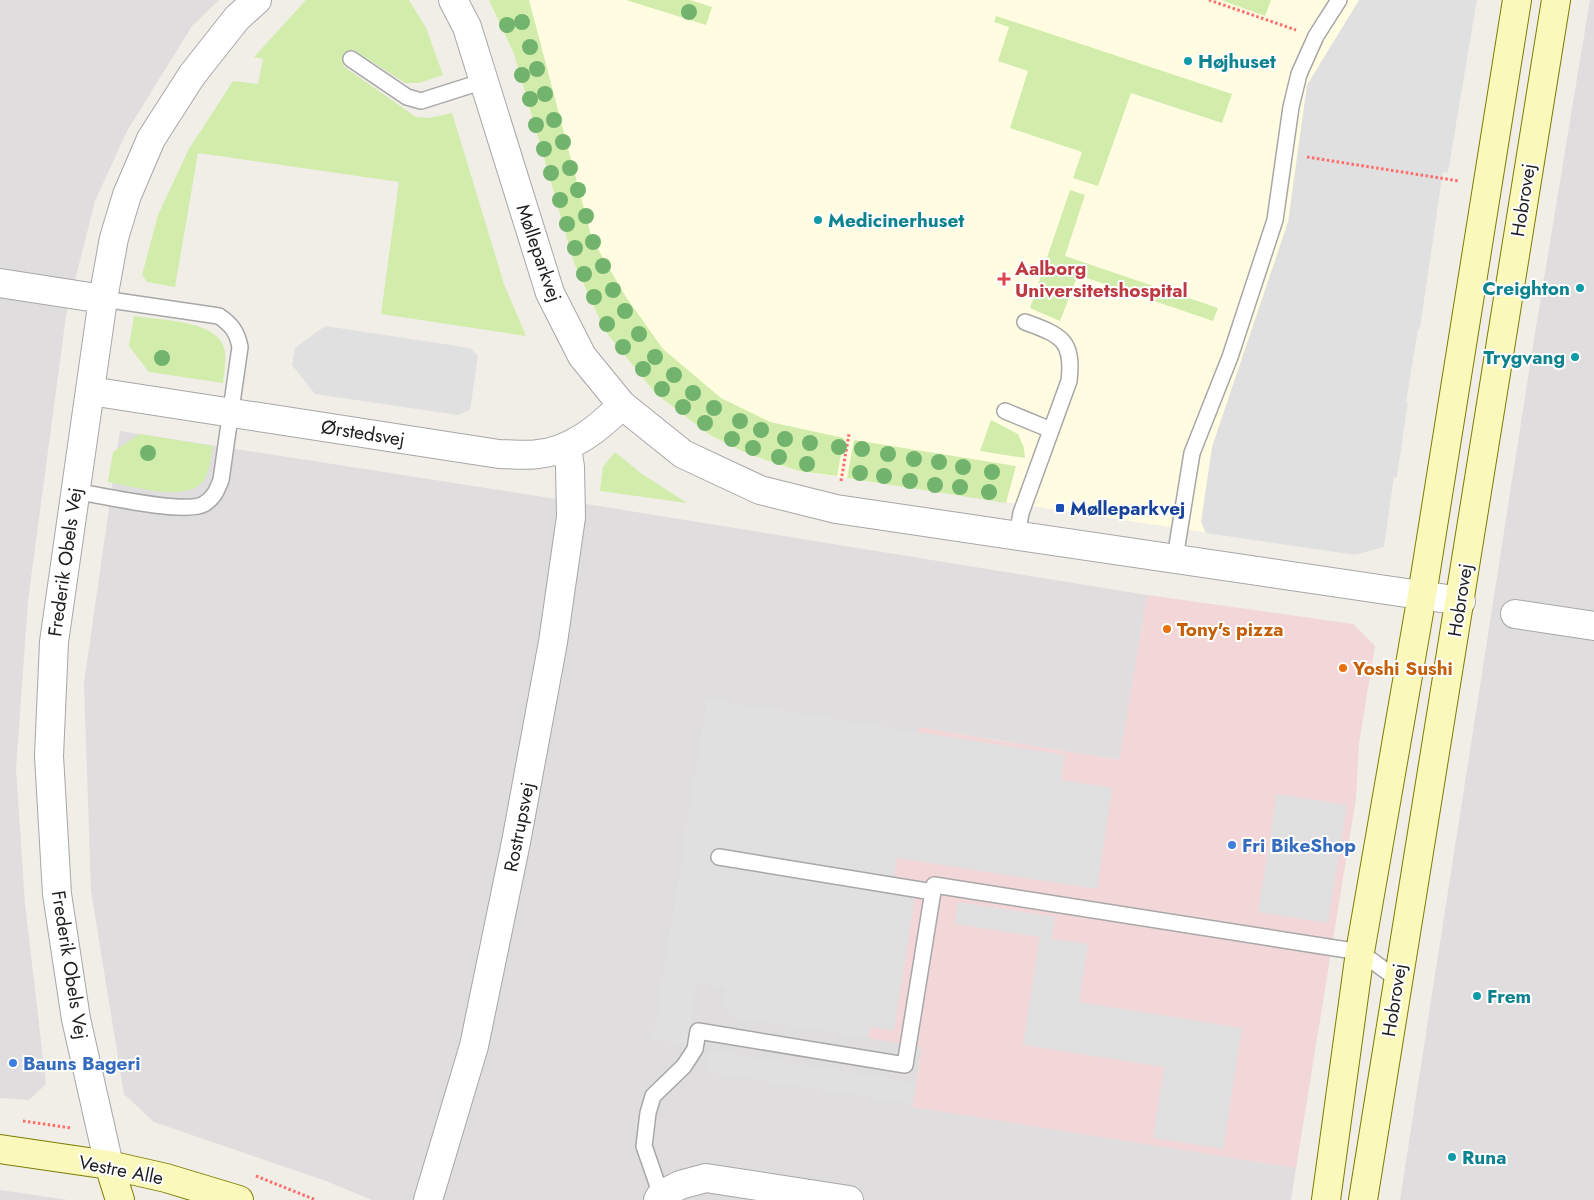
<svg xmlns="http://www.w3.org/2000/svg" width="1594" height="1200" font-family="Jost,sans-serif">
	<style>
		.residential { fill: #dfddde }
		.commercial { fill: #f2d6d8 }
		.education { fill: #fffce2 }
		.grass { fill: #d2ecac }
		.parking { fill: #e0e0e0 }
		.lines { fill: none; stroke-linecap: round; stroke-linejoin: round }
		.lane-casing { stroke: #a7a7a7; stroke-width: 18 }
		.street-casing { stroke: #a7a7a7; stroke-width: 30 }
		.secondary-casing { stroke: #7c7d02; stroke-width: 30 }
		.path { stroke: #fe6c6b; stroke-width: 3; stroke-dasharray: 2.5 2.5; stroke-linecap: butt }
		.lane { stroke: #fff; stroke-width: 15 }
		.street { stroke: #fff; stroke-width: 28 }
		.secondary { stroke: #fbf8bb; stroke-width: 28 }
		.tree { fill: #72b36d }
		.culture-dot { fill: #0f9aa8; stroke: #fff; stroke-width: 2 }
		.health-dot { fill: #e0444e; stroke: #fff; stroke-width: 2 }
		.transit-dot { fill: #1a4fb4; stroke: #fff; stroke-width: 2 }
		.food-dot { fill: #e8710a; stroke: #fff; stroke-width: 2 }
		.shop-dot { fill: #3f7fe0; stroke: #fff; stroke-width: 2 }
		.labels { text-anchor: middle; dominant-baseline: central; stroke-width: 4; stroke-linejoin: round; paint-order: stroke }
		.culture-label { font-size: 19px; font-weight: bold; fill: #0d838f; stroke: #fff; text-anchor: start }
		.street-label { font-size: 19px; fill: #202020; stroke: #fff }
		.health-label { font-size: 19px; font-weight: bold; fill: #be3a42; stroke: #fff; text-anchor: start }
		.transit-label { font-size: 19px; font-weight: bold; fill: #164399; stroke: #fff; text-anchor: start }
		.food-label { font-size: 19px; font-weight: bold; fill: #c56008; stroke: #fff; text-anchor: start }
		.shop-label { font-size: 19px; font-weight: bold; fill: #366cbe; stroke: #fff; text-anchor: start }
	</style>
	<rect width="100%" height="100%" fill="#f1ede7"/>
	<path class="residential" d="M0 0H219L192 26 127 131 95 201 66 316 28 600 16 768 25 904 46 1084 29 1100 0 1098Z
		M1590 0H1594V1200H1400L1535 333Z
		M120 431 531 495 1147 595 1120 760 918 727 922 1047 912 1106 1296 1168 1291 1200H372L326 1181 154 1122 124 1094 91 891 84 683Z
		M0 1190 68 1200H0Z"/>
	<path class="commercial" d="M1147 595 1353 624 1375 646 1359 743 1356 798 1296 1168 912 1107 922 1047 868 1038 918 727 1119 760Z"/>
	<path class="education" d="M489 0H1477L1448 173 1443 172 1420 329 1418 330 1406 403H1408L1397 477H1394L1384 547 1355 555 799 471 748 454 710 435 656 394 605 331 574 263 514 54Z"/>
	<path class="grass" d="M306 0H409L426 28 443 75 419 83H405L354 50 343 66 416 117 429 118 452 113 504 284 526 336 381 314 399 182 198 153 175 287 147 282 142 275 158 215 189 149 233 81 258 84 263 59 254 57Z
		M489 0H529L592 239 626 297 663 349 721 398 770 422 844 438 837 476 799 471 748 454 710 435 656 394 605 331 574 263 514 54Z
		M626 0H690L712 7 706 25Z
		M1221 0H1271L1265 16Z
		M996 16 1232 94 1222 123 1131 93 1098 186 1073 178 1082 152 1010 128 1028 71 998 61 1009 27 994 22Z
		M1070 190 1085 195 1065 256 1218 308 1213 321 1078 275 1060 321 1030 308Z
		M134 316C158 320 217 320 224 348 227 359 224 371 223 383L149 372 129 346Z
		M991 420 1018 434 1024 448 1025 458 980 451Z
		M140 434 213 446C211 457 210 470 204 480 188 504 133 486 108 482L113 452Z
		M854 440 1016 466 1006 503 847 478Z
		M615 452 642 474 687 503 600 491 603 467Z"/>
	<path class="parking" d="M1359 0H1477L1448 173 1443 172 1420 329 1418 330 1406 403H1408L1397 477H1394L1384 547 1355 555 1206 533 1201 522 1212 447 1288 222 1307 85Z
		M325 326 470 348 478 356 470 410 458 415 315 394 292 365 295 348Z
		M707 699 1065 755 1061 780 1112 788 1097 889 897 858 891 892 915 896 894 1031 870 1027 868 1038 731 1017 723 1003 726 988 697 983 687 1044 653 1039Z
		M1277 794 1347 805 1328 923 1258 912Z
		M958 902 1055 917 1052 939 1088 944 1079 1002 1242 1028 1223 1149 1153 1138 1164 1067 1023 1045 1040 937 955 924Z
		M710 1050 916 1083 913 1104 707 1072Z"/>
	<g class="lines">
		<g class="lane-casing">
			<path id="lane" d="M351 59 407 97 421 101 484 81
				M1005 411 1051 430
				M74 491C99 495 185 515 204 504 214 498 217 490 221 480L240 347C237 332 232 325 219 316L103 299
				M1017 536 1021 513 1069 381C1074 339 1060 335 1025 322
				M1175 558 1192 453 1230 357 1275 220 1291 107 1299 74 1316 36 1339 0
				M719 857 933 892
				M661 1195 644 1146 648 1113 653 1096 684 1066 695 1049 698 1031 905 1065 934 885 1360 952 1397 979"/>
		</g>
		<g class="street-casing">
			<path id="street" d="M453 0 467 27 550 293 582 356 622 405 683 454 760 490 836 509 1461 601
				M0 283 103 299
				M90 391 499 454C512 454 526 456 538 454 571 451 599 428 622 405
				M1515 614 1594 626
				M109 1165 76 1019 57 894 49 756 54 642 103 299 114 238 127 195 151 139 192 75 237 18 257 0
				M428 1200 474 1046 516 842 553 642 571 517 570 467 567 448
				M658 1200 661 1195 680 1185 706 1178 849 1200"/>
		</g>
		<g class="secondary-casing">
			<path id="secondary" d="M0 1149 109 1165 166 1178 239 1200
				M109 1165 120 1200
				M1326 1200 1360 952 1422 595 1517 0
				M1363 1200 1556 0"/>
		</g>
		<path class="path" d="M1209 0 1296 30
			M1307 157 1459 181
			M841 481 849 434
			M23 1121 71 1128
			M256 1176 316 1200"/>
		<use href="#lane" class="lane"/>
		<use href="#street" class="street"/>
		<use href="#secondary" class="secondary"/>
	</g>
	<g class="tree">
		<circle cx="689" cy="12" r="8"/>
		<circle cx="522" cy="22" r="8"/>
		<circle cx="507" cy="25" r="8"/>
		<circle cx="530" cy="47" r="8"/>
		<circle cx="537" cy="69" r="8"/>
		<circle cx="522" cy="75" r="8"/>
		<circle cx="545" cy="94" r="8"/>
		<circle cx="530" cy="99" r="8"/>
		<circle cx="554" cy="120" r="8"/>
		<circle cx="536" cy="125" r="8"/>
		<circle cx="563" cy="142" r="8"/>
		<circle cx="544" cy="149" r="8"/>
		<circle cx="570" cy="168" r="8"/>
		<circle cx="551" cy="173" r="8"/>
		<circle cx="578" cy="190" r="8"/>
		<circle cx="560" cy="200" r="8"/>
		<circle cx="586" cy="216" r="8"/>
		<circle cx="567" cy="224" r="8"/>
		<circle cx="593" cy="242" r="8"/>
		<circle cx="575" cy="248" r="8"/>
		<circle cx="603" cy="266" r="8"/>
		<circle cx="584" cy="274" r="8"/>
		<circle cx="613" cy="290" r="8"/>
		<circle cx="594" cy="297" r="8"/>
		<circle cx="625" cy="311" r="8"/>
		<circle cx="607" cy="324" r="8"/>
		<circle cx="639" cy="334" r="8"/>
		<circle cx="623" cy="347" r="8"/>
		<circle cx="655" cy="357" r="8"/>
		<circle cx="162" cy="358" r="8"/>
		<circle cx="643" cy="369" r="8"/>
		<circle cx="674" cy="375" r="8"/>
		<circle cx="662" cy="389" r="8"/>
		<circle cx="693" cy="393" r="8"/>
		<circle cx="683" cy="407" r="8"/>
		<circle cx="714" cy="408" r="8"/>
		<circle cx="740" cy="421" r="8"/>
		<circle cx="705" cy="423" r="8"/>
		<circle cx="761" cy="430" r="8"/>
		<circle cx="732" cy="439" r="8"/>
		<circle cx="785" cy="439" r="8"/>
		<circle cx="810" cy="443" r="8"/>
		<circle cx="839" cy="447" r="8"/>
		<circle cx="753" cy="448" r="8"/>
		<circle cx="862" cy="449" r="8"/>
		<circle cx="148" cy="453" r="8"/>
		<circle cx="888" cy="454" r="8"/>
		<circle cx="779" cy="457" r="8"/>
		<circle cx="914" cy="459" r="8"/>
		<circle cx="939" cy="462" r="8"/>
		<circle cx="807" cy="464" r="8"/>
		<circle cx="963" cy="467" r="8"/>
		<circle cx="992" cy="472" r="8"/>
		<circle cx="860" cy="473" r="8"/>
		<circle cx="884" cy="476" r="8"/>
		<circle cx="910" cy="481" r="8"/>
		<circle cx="935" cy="485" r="8"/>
		<circle cx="960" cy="487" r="8"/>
		<circle cx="989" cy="492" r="8"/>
	</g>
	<g class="culture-dot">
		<circle cx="1188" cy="61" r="5"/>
		<circle cx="818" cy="220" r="5"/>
		<circle cx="1580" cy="288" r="5"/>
		<circle cx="1575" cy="357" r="5"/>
		<circle cx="1477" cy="996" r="5"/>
		<circle cx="1452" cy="1157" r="5"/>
	</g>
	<path class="health-dot" d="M1001.5 271.5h5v5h5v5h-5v5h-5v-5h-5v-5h5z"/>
	<rect class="transit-dot" x="1055" y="503" width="10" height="10" rx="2.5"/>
	<g class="food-dot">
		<circle cx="1167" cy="629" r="5"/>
		<circle cx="1343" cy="668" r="5"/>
	</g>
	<g class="shop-dot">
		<circle cx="1232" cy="845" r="5"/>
		<circle cx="13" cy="1063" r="5"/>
	</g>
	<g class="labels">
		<g class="culture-label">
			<text x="1198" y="61">Højhuset</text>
			<text x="828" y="220">Medicinerhuset</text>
			<text x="1570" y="288" text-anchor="end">Creighton</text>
			<text x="1565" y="357" text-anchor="end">Trygvang</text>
			<text x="1487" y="996">Frem</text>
			<text x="1462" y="1157">Runa</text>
		</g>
		<g class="street-label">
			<text transform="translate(1523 200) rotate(-81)">Hobrovej</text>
			<text transform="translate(539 253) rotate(71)">Mølleparkvej</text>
			<text transform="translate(363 433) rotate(9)">Ørstedsvej</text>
			<text transform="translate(65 562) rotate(-82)">Frederik Obels Vej</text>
			<text transform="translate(1460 600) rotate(-81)">Hobrovej</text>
			<text transform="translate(519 827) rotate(-79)">Rostrupsvej</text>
			<text transform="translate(70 965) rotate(81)">Frederik Obels Vej</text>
			<text transform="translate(1394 1000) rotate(-81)">Hobrovej</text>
			<text transform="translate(121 1170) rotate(11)">Vestre Alle</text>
		</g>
		<g class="health-label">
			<text x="1015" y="268">Aalborg<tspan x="1015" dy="22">Universitetshospital</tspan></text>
		</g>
		<g class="transit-label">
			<text x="1070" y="508">Mølleparkvej</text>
		</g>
		<g class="food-label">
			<text x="1177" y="629">Tony's pizza</text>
			<text x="1353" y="668">Yoshi Sushi</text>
		</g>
		<g class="shop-label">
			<text x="1242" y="845">Fri BikeShop</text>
			<text x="23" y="1063">Bauns Bageri</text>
		</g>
	</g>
</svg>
